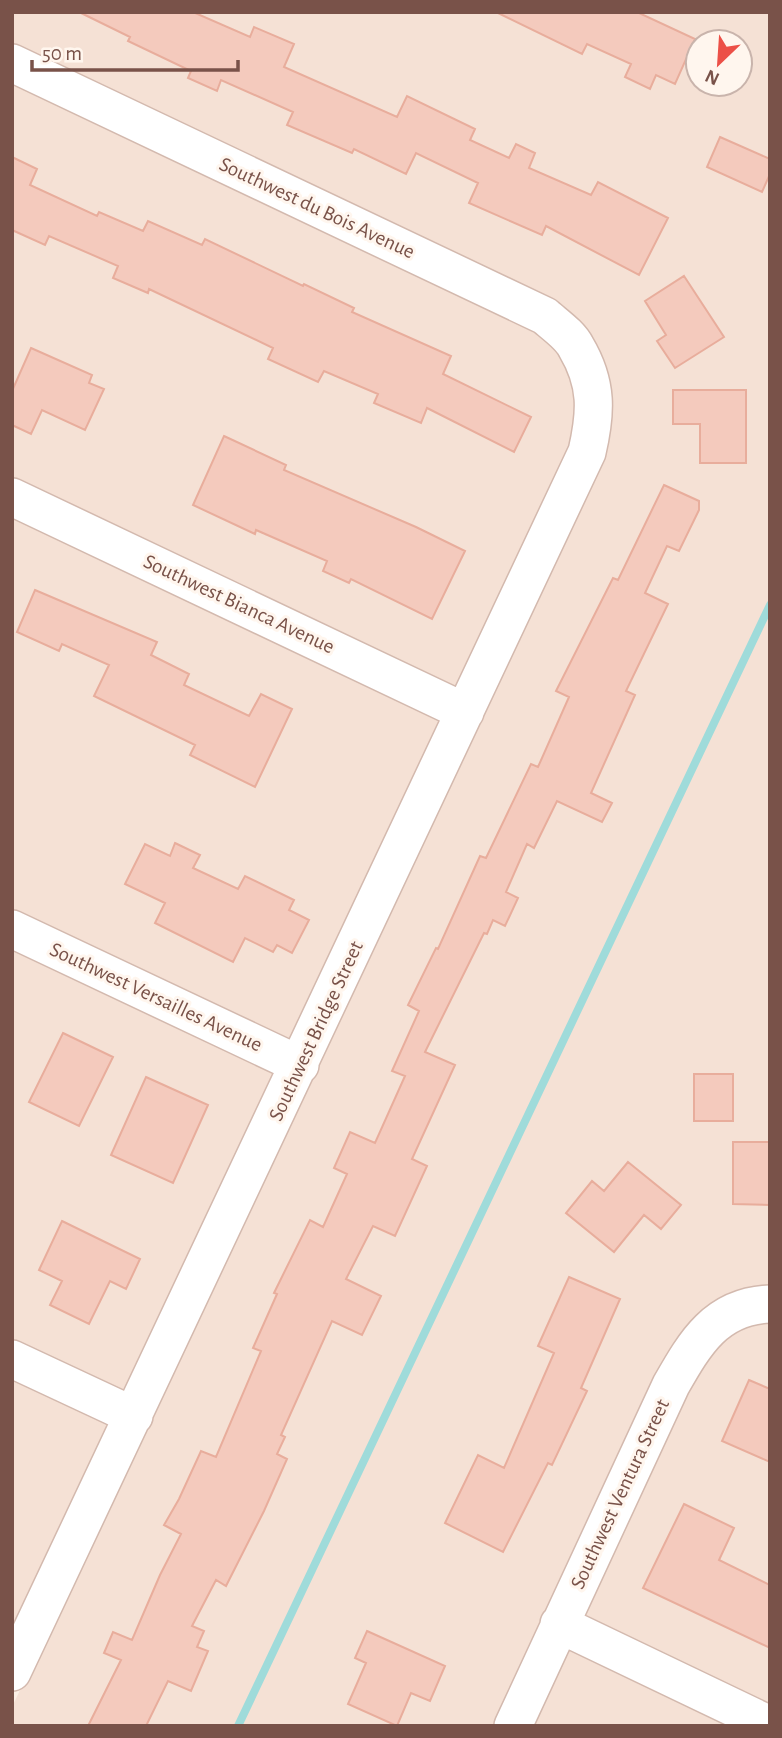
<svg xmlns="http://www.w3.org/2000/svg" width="782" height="1738" font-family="'Alegreya Sans',sans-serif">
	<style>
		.residential { fill: #f5e1d5; fill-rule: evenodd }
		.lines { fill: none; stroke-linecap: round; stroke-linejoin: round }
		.stream { stroke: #9fdbda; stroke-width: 8 }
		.building { fill: #f4cabd; stroke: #e8ad9c; stroke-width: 2 }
		.minor-casing { stroke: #d3b9ae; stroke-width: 40 }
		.minor { stroke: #fff; stroke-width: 37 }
		.labels { text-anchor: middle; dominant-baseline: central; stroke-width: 6; stroke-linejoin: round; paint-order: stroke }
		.street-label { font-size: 21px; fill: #795249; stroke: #fff6ee }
	</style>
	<rect width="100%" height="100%" fill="#fdf1e7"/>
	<path class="residential" d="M12 12H770V1288L723 1299 497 1726H12V1707L307 1085 607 392 611 389 606 378 605 366H601L12 46ZM698 42H740V84H698Z
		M12 81 536 329 563 355 578 389 574 448 459 691 12 480Z
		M12 515 445 720 294 1044 12 911Z
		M12 947 281 1073 128 1395 12 1341Z
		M770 1320V1707L579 1615 700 1362 737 1326Z
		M12 1376 114 1424 12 1638Z
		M565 1645 734 1726H528Z"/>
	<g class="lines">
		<path class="stream" d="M238 1726 770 605"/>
	</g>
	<path class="building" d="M79 12H193L250 37 254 27 294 44 284 67 397 117 407 96 475 129 470 140 509 158 516 144 535 153 529 168 591 195 598 182 668 218 639 275 546 226 542 235 469 203 478 183 416 153 406 174 354 149 352 153 287 125 293 112 221 80 217 91 188 78 191 71 128 41 130 37Z
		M496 12H637L695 39 675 84 656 75 650 89 625 77 631 64 587 44 582 54Z
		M720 137 770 159V174L762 192 707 167Z
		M12 157 37 169 30 185 97 216 99 212 143 231 148 221 202 245 205 239 303 286 304 284 354 308 352 312 451 356 443 374 531 417 514 452 427 408 421 423 374 403 378 394 324 371 318 382 268 359 273 348 149 289 148 293 113 278 118 266 49 236 45 245 12 230Z
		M684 276 724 337 675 368 657 341 666 335 645 301Z
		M31 348 92 375 89 383 104 389 85 430 42 410 31 434 12 425V391Z
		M673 390H746V463H700V424H673Z
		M224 436 286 465 284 470 416 527 465 551 432 619 351 579 349 583 323 571 327 561 256 530 255 534 193 505Z
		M664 485 699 501V510L679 551 667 546 645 593 668 604 626 691 635 695 591 793 612 803 602 822 557 801 534 848 527 844 506 892 518 898 505 926 493 920 487 934 484 933 425 1052 455 1065 412 1159 427 1166 395 1236 373 1226 346 1279 381 1296 362 1335 332 1321 281 1435 285 1437 277 1454 287 1459 264 1511 226 1586 216 1580 192 1626 204 1631 197 1647 208 1651 191 1691 168 1681 146 1726H88L121 1660 104 1653 113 1632 132 1640 160 1575 181 1534 164 1525 179 1499 201 1451 216 1457 261 1351 253 1348 277 1294 274 1293 310 1220 323 1227 347 1174 334 1168 350 1132 375 1143 405 1076 392 1071 419 1011 408 1005 436 948 438 949 480 856 486 858 531 764 538 767 569 697 556 691 613 578 618 580Z
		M35 590 157 642 151 655 189 674 184 685 249 716 261 694 292 709 255 787 190 755 195 745 94 696 109 665 62 644 59 651 17 632Z
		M175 843 200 855 193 868 238 889 245 876 294 900 289 910 309 920 292 953 277 945 273 952 245 938 233 962 155 923 165 903 125 884 145 844 170 856Z
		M63 1033 113 1057 79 1126 29 1102Z
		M694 1074H733V1121H694Z
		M146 1077 208 1105 173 1183 111 1155Z
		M733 1142H770V1205L733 1204Z
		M628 1162 681 1205 661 1229 644 1215 614 1252 566 1213 592 1181 604 1191Z
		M62 1221 140 1259 126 1289 110 1281 89 1324 50 1305 62 1281 39 1270Z
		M569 1277 620 1299 581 1388 587 1391 552 1465 548 1463 503 1552 445 1523 478 1455 504 1468 554 1353 538 1346Z
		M749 1380 770 1389V1462L722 1441Z
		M684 1504 734 1528 719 1560 770 1585V1648L643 1588Z
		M367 1631 445 1666 430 1701 411 1693 397 1726 348 1704 366 1663 355 1658Z"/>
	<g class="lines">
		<g class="minor-casing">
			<path id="minor" d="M12 63 545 316C555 325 570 335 576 347 598 384 596 413 587 452L12 1672
				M12 497 465 712
				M12 929 300 1065
				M12 1359 134 1416
				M559 1624 770 1725
				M513 1726 671 1385C695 1343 716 1306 770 1304"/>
		</g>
		<use href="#minor" class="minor"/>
	</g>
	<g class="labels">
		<g class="street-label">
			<text transform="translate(317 208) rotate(25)">Southwest du Bois Avenue</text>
			<text transform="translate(239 604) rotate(25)">Southwest Bianca Avenue</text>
			<text transform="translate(156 997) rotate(25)">Southwest Versailles Avenue</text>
			<text transform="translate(316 1031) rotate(-65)">Southwest Bridge Street</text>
			<text transform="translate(620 1494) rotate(-65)">Southwest Ventura Street</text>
		</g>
	</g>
	<rect width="782" height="1738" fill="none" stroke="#795249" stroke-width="28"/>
	<g transform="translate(719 63) rotate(205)"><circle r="33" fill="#fff6ee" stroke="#c9b4ac" stroke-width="2"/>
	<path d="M0-5L12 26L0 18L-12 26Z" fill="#ec5047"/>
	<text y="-10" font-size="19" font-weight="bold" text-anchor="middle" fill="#795249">N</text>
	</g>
	<path d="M32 60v10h206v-10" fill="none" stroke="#795249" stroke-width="3.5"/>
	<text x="42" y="60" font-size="21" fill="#795249" stroke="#fff6ee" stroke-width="5" paint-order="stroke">50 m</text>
</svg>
